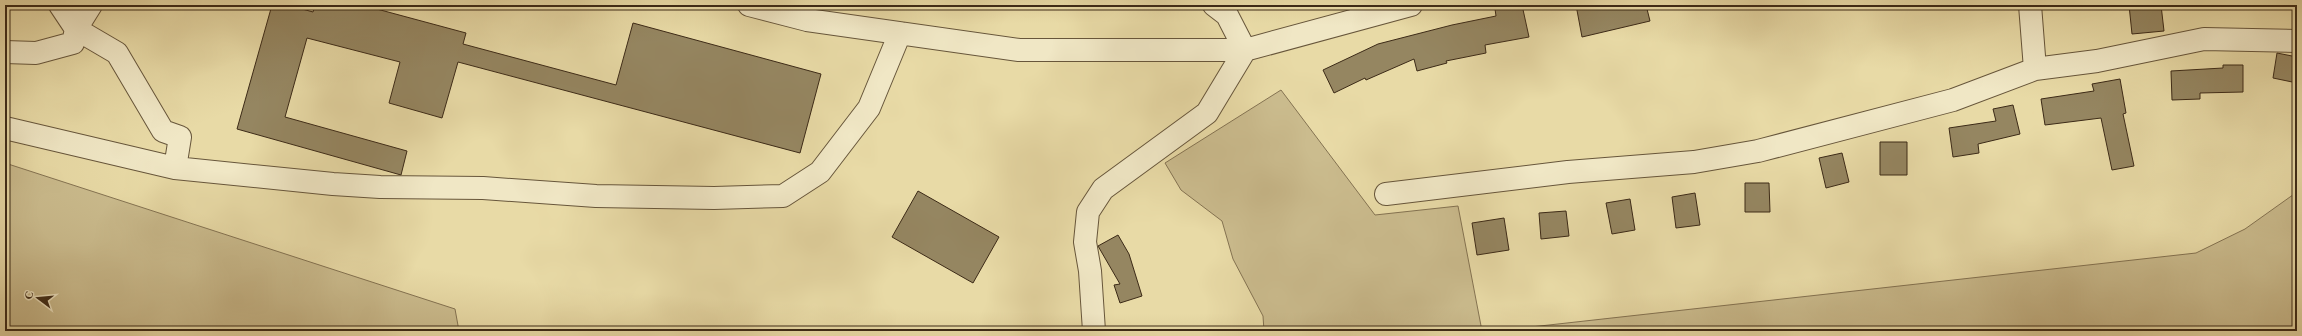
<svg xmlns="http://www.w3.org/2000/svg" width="2302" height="336" font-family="'EB Garamond',serif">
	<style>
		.green { fill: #cbbc8e; stroke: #847352 }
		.building { fill: #958661; stroke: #3c2a17 }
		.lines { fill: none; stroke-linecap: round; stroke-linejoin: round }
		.minor-casing { stroke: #67563b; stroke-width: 24 }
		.minor { stroke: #f0e7c5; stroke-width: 22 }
	</style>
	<rect width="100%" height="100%" fill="#e8daa6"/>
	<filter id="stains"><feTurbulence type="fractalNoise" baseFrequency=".005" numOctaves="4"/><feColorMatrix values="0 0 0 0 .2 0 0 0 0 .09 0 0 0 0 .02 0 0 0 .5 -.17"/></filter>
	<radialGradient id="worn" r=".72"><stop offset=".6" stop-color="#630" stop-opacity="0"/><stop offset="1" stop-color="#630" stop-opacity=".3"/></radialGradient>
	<path class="green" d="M1281 90 1375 215 1458 206 1482 331H1264L1263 316 1233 259 1222 221 1181 190 1165 163Z
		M5 163 455 309 459 331H5Z
		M2297 192V331H1495L2196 253 2245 229Z"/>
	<path class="building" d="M272 5H288L313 12 315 5H362L466 33 463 44 616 85 633 23 821 74 800 153 458 62 442 118 389 103 400 62 307 38 285 117 407 151 401 175 237 129Z
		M1517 5H1522L1529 37 1485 45 1486 53 1446 61 1447 63 1417 71 1414 59 1366 80 1365 78 1334 93 1323 70 1378 44 1452 25 1496 16 1495 9Z
		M1576 5H1646L1650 21 1582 37Z
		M2129 5H2161L2164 31 2132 34Z
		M2277 53 2297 57V83L2273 78Z
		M2223 65H2243V92L2200 93V99L2172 100 2171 71 2223 68Z
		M2120 79 2126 113 2123 114 2134 166 2112 170 2101 118 2045 125 2041 99 2094 91 2092 84Z
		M2013 105 2020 134 1978 144 1979 153 1953 157 1949 128 1996 121 1993 109Z
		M1880 142H1907V175H1880Z
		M1842 153 1849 182 1826 188 1819 158Z
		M1745 183H1769L1770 212H1745Z
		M918 191 999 237 973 283 892 237Z
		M1695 193 1700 225 1676 228 1672 197Z
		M1630 199 1635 230 1612 234 1606 203Z
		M1566 211 1569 236 1541 239 1539 213Z
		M1504 218 1509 250 1477 255 1472 223Z
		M1118 235 1129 254 1142 296 1120 303 1114 285 1120 284 1098 246Z"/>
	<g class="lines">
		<g class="minor-casing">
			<path id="minor" d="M91 5 76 29 117 53 163 131 180 137 175 168
				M749 5 807 20 1019 50H1245L1227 15 1214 5
				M2030 5 2035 69
				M5 52 36 53 73 43 76 29 60 5
				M5 128 175 168 333 184 380 187 483 188 596 196 714 198 783 196 820 172 869 108 900 33
				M1386 194 1568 172 1694 162 1758 151 1953 100 2035 69 2097 61 2204 39 2297 41
				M1094 331 1090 271 1085 242 1088 212 1103 189 1207 113 1245 50 1411 5"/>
		</g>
		<use href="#minor" class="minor"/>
	</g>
	<rect width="2302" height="336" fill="none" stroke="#e8daa6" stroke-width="20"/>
	<rect x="6" y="6" width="2290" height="324" fill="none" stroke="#3c2a17" stroke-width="2"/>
	<rect x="10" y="10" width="2282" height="316" fill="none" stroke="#3c2a17"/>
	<g transform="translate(38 298) rotate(286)" stroke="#f0e7c5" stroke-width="3" paint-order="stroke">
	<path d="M0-3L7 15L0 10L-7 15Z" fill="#3c2a17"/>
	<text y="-6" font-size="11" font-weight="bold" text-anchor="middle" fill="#3c2a17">С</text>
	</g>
	<rect width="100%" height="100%" filter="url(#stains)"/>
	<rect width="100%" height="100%" fill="url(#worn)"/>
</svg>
